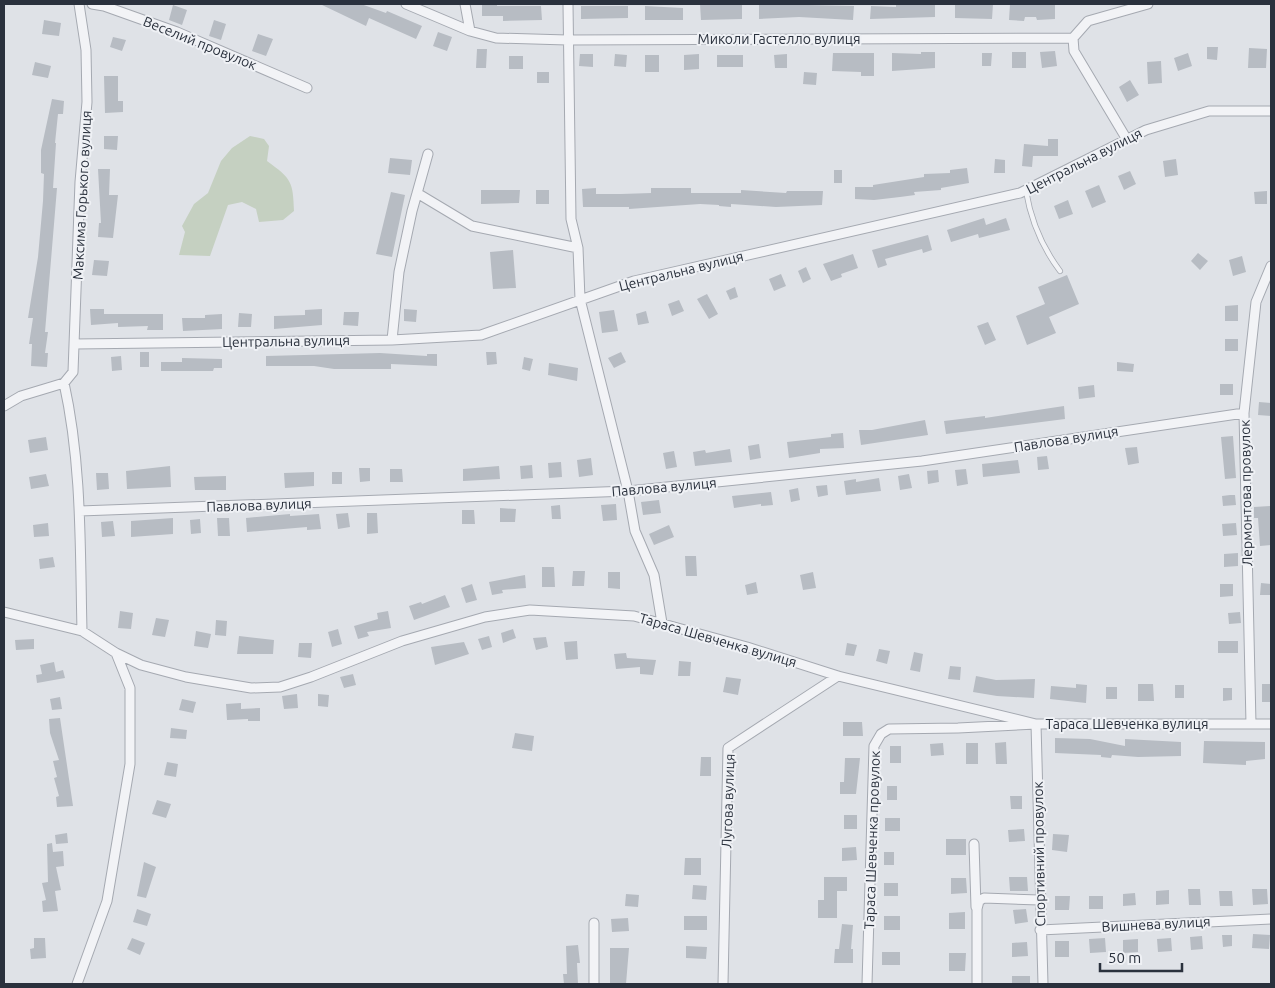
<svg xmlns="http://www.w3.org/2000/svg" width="1275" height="988" font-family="Ubuntu,sans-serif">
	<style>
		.green { fill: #c5d0c1 }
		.building { fill: #b7bcc3 }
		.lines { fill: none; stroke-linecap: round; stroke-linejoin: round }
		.lane-casing { stroke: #a5a9b1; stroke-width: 6 }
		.street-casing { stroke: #a5a9b1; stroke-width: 11 }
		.lane { stroke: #f2f3f6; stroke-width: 4.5 }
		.street { stroke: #f2f3f6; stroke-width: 9 }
		.labels { text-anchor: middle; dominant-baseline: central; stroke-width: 4; stroke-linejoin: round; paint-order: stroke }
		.street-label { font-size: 14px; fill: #2a313d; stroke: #eff1f5 }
	</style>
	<rect width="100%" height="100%" fill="#dfe2e7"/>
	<path class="green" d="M250 136 264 139 269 146 267 161C292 179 293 182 294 211L283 220 259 222 256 209 242 202 228 205 210 256 179 255 185 232 182 226 194 204 208 193 221 161 232 148Z"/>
	<path class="building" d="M320 4H361L386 13 387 11 422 26 416 39 369 18 366 26Z
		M482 4H497V6H541L542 20 503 21V16H482Z
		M700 4H742V19L701 20Z
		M759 4 854 6 853 20 799 17 759 19Z
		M896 4H935V17L870 19 871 6 896 7Z
		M955 4H993L992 19 955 18Z
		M1010 4H1055V19L1037 20 1036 17H1025L1024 21 1009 20Z
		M173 5 187 10 182 25 169 20Z
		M581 6H628V18L581 19Z
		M645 6 683 8V20H645Z
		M44 20 61 23 59 36 42 34Z
		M214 20 226 24 221 40 209 36Z
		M438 32 452 37 447 51 433 46Z
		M258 34 273 39 266 56 252 51Z
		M113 37 126 40 122 51 110 47Z
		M1207 47H1218L1217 60 1207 59Z
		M1249 48 1267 49 1266 68H1248Z
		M477 49H487L486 68H476Z
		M1055 51 1057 66 1042 68 1040 52Z
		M921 52H935V68L892 71V53L921 54Z
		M1012 52H1026V68H1012Z
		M833 53H874V76H861V72L832 71Z
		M982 53H992L991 66H982Z
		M1188 53 1192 66 1178 71 1174 58Z
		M580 54H593V67L579 66Z
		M615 54 627 55 626 67 614 66Z
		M699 54V69L684 70V55Z
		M787 54V68H775L774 55Z
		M645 55H659V72H645Z
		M717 55H743V67H717Z
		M509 56H523V69H509Z
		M1161 61 1162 83 1148 84 1147 62Z
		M35 62 51 66 48 78 32 75Z
		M537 72H549V83H537Z
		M804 72 817 73 816 85 803 84Z
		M104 76H118V101H123V112L105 113Z
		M1130 80 1139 95 1127 102 1119 87Z
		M52 99 64 101 63 114H58L55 143H56L53 188H57L45 332H48L45 353H48L47 367 31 366 32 344H29L33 318H28L38 257 43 201 44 174 41 173V150Z
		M104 136H118L117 150 104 149Z
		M1048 139H1058V156H1033L1032 167 1022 166 1024 144 1048 146Z
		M390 158 412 160 410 175 388 173Z
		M995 159 1005 160V173H994Z
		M1176 159 1178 175 1165 177 1163 161Z
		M967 168 969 183 941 188V190L914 192 915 195 900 197 874 200 855 199V187H873V185L924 177V174L950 173V170Z
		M98 169H110L109 195H118L113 238 98 237 99 223H101Z
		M834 170H842V183H834Z
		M1130 171 1136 184 1124 190 1118 176Z
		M1099 185 1106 202 1092 208 1085 191Z
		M596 188V194H621L651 193V188H691V193H741V190L786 193 787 191H823L822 205 776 207 731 204V207L719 206V205L700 204 629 209V207H583L582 189Z
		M481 190H520L519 203 481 204Z
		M536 190H549V204H536Z
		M1267 191V204H1255L1254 192Z
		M391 192 405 195 392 257 376 254Z
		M1068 200 1073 214 1059 219 1054 206Z
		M984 218 986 225 1006 218 1010 230 979 238 978 234 951 242 947 230Z
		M928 235 932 250 923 253 922 249 885 259 887 265 878 268 872 250Z
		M513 250 516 288 493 289 490 252Z
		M1198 253 1208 261 1200 270 1191 261Z
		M853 254 858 268 841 274 842 277 831 281 823 264Z
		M1242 256 1246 272 1233 276 1229 260Z
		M94 260 109 261 107 276 92 275Z
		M806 267 811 279 803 283 798 271Z
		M781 274 786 286 774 291 769 279Z
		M1067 275 1079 304 1049 317 1056 333 1027 345 1016 316 1045 304 1038 287Z
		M735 287 738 297 730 300 726 291Z
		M707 294 718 314 709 319 697 299Z
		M679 300 684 311 672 316 668 304Z
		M1238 305V321H1225V306Z
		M90 309H104V314H163V330H147L148 326 118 327V323L91 325Z
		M322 309V325L274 329V316L305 315V310Z
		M404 309 417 310 416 322 404 321Z
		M614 310 618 331 602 333 599 312Z
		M646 311 649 323 638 325 636 314Z
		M344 312H359L358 326 343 325Z
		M239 313 252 314 251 327H238Z
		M222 314V329L183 331 182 318H205V315Z
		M988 322 996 340 985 345 977 326Z
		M1225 339H1238V351H1225Z
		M140 352H149V367H140Z
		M486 352H496L497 364 487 365Z
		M621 352 626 362 614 368 608 358Z
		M380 353 427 356V354H437V366L391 364V369H334L314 366H266V356Z
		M121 356 122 370 112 371 111 357Z
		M524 357 533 359 530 371 522 369Z
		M182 358 222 359V368H214L213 371H161V362H182Z
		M1117 362 1134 364 1133 372 1117 371Z
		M549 363 578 368 577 381 548 375Z
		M1220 384H1233V395H1220Z
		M1094 385 1095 397 1079 399 1078 387Z
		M1259 402 1271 403V416L1258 415Z
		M1064 406 1065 419 946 434 944 421 985 416V418Z
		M925 420 928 435 861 445 859 430H872Z
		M843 433 844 448 820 449V453L789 458 787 442 831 437V434Z
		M1233 436 1236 478 1225 479 1221 437Z
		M46 437 48 450 30 453 28 440Z
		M759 444 761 458 750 460 748 446Z
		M1137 447 1139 463 1128 465 1125 448Z
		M730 449 732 462 695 466 693 452 705 450 706 453Z
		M674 451 677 467 666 469 663 453Z
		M1047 456 1049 469 1038 470 1037 457Z
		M591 458 593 475 579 477 577 460Z
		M1018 460 1020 473 983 477 982 464Z
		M561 462 562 477 549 478 548 463Z
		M532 465 533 478 521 479 520 466Z
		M170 466 171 487 127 489 126 471Z
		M499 466 500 479 463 481V469Z
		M359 468H370V481L360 482Z
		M390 469H402L403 482H390Z
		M966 469 968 484 957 486 955 470Z
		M938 470 939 482 928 484 927 471Z
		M314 472V486L285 488 284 473Z
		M332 472H342V484H332Z
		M96 473H108L109 489 97 490Z
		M46 474 49 486 31 489 29 477Z
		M909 474 912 488 900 490 898 476Z
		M226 476V490H195L194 477Z
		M879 478 881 491 846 495 844 481 856 479V482Z
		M827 485 828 495 818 497 816 486Z
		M798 488 800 500 791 502 789 490Z
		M771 492 773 505 761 506V504L734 508 732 496Z
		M1230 495H1235L1236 505 1223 506 1222 496Z
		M659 500 661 513 643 515 641 502Z
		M616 504 617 520 603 521 601 505Z
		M560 505 561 519H552L551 506Z
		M1270 506 1271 545 1260 546 1258 518H1254V507Z
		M500 508 516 509 515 522H500Z
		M462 510H474L475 524H462Z
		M348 513 350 527 338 529 336 514Z
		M367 513H377L378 533 367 534Z
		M290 514V516L319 514 321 529 307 530V527L247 532 246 518Z
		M173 518V534L131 537V521Z
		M217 518H229L230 536H218Z
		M200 519 201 533 191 534 190 520Z
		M113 521 115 536 102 537 101 522Z
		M48 523 49 536 34 537 33 525Z
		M1236 523 1237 535 1223 536 1222 524Z
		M669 525 674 537 654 545 649 534Z
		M1238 553V566L1224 567V554Z
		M685 556H696L697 576H686Z
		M53 557 55 567 40 569 39 559Z
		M542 567H554L555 587H542Z
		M573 571H585L584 586H572Z
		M608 572H620V589L608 588Z
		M813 572 816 588 803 590 800 575Z
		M525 575 526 588 502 590 503 593 492 595 489 582Z
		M756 582 758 593 747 595 745 585Z
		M1261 583 1271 584V595H1260Z
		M472 584 477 600 466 603 461 588Z
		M1220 584H1233V596L1220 597Z
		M445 595 450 607 414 620 409 606 421 602 422 604Z
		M120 611 133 613 131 629 118 628Z
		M388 611 391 628 367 632 369 636 358 639 354 626 378 619 377 613Z
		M1240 612 1241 623 1229 624 1228 613Z
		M156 618 169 620 165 637 152 635Z
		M216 620 227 621 226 636 215 635Z
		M338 629 342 644 332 647 328 632Z
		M513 629 516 638 503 643 501 633Z
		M196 631 211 634 208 648 194 646Z
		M239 636 274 640 273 654H237Z
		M489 636 492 647 482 650 478 639Z
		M546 637 548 647 536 650 533 638Z
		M34 639V649L16 650 15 640Z
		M577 641 578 659 566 660 564 642Z
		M1218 641H1238V653H1218Z
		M464 642 469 654 435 665 431 647Z
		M299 643H312L311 658 298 657Z
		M847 643 857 645 854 656 845 655Z
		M879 649 890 651 887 664 876 661Z
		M914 652 923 654 920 672 910 670Z
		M626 653 627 658 656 660 653 675 640 674V667L616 669 614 654Z
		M679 661 691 662 690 676H678Z
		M54 662 56 672 63 670 65 678 37 683 36 675 42 674 40 665Z
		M950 666 961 667 960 680 948 679Z
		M353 674 356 685 344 688 340 677Z
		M976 676 996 680 1035 679 1034 698 997 696 973 692Z
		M726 677 741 679 738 695 723 692Z
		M1076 684 1087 685 1086 703 1050 699 1051 686 1076 688Z
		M1138 684H1153L1154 701H1138Z
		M1262 684H1271V702H1262Z
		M1175 685H1184V698H1175Z
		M1106 687H1117V699H1106Z
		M1223 688H1232V700L1223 701Z
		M297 694 298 708 284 709 282 696Z
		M318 694 329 695 328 707 318 706Z
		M60 697 62 709 52 710 50 699Z
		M182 699 196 702 193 713 179 710Z
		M241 703V709L260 708V721H248V719L227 720 226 704Z
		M60 718 73 806 57 807 56 797 59 796 54 778 57 777 53 761 59 760 50 733 49 719Z
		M843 722H862L863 736H843Z
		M171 728 187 730 186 739 170 738Z
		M515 733 534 736 532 751 512 748Z
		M1055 738 1090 739 1125 746V739L1181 742V756L1138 757 1112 755 1111 758 1101 757V755L1055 753Z
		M1204 741 1265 742V759L1246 761V765L1203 763Z
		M1006 742 1007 764H996L995 743Z
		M943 743 944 755 931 756 930 744Z
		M966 743H978V764H966Z
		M890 746H901V763H890Z
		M701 757H711V776H700Z
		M845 758H860L856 794H840V782H844Z
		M167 762 178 764 176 777 164 775Z
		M887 786H897V800H887Z
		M1010 796H1022V809H1011Z
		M157 800 171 804 166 818 152 814Z
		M844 815H857V829H844Z
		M885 818H900V831H885Z
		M1024 829 1025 841 1009 842 1008 830Z
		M67 833 68 843 56 844 55 835Z
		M1053 834 1069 835 1067 852 1052 850Z
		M946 839H966V855H946Z
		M52 843 53 852 63 851 64 866 56 867 61 890 55 891 58 911 43 912 42 901 46 900 42 883 48 882 47 844Z
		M856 847 857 860 842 861V848Z
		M884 852H894V865H884Z
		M685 858H701V875H684Z
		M144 862 156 867 146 898 137 896Z
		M824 877H847V891H837V918H818V900H824Z
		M1009 877H1027L1028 891H1010Z
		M951 878H966L967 893 951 894Z
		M884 883H898V896H884Z
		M693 885 707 886 706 900 692 899Z
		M1188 889H1200L1201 905H1189Z
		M1252 889H1267L1268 904 1253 905Z
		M1169 890V904L1156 905V891Z
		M1219 891H1232L1233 906H1220Z
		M1135 893 1136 905 1123 906V894Z
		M626 894 639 895 638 907 625 906Z
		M1055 896H1070L1069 910H1055Z
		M1089 896H1103V909H1089Z
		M137 909 151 914 147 926 133 922Z
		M1026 909 1028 922 1015 924 1013 910Z
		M965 912V929H949V913Z
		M684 916H707V930H684Z
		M884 916H900V930H884Z
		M628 918 629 931 612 932 611 919Z
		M842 924 853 925 851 949H853V963H834L835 949H839Z
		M1253 934 1270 935 1269 949 1252 948Z
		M1222 935H1232V946L1223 947Z
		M1202 936 1203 949 1191 950 1190 937Z
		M34 938H45L46 958 31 959 30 949 34 948Z
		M132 938 145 943 140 955 127 949Z
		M1105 938 1106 952 1090 953 1089 939Z
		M1171 938 1172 951 1158 952 1157 939Z
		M1138 939V952L1123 953V940Z
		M1055 941H1069V957H1055Z
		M1027 942 1028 956 1012 957V943Z
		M578 945 580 963H577L578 984H564L563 974H567L566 946Z
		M686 946 707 947 706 959 686 958Z
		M610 948H629L626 984H610Z
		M882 952H900V965H882Z
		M949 953H966L965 971H949Z
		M1012 976H1030V984H1012Z"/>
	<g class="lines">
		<g class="lane-casing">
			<path id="lane" d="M1026 191C1031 221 1042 247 1060 271"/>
		</g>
		<g class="street-casing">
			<path id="street" d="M92 4 104 6 177 32 307 88
				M406 4 470 31 496 38 567 40 1073 38 1088 21 1148 4
				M465 4 470 31
				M568 4 571 219 578 248 580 299 628 491 635 531 654 575 662 623
				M1073 38 1074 51 1126 138
				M417 193 472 226 578 248
				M392 340 399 272 412 211 428 154
				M75 344 392 340 481 335 634 281 1020 193 1146 130 1209 111H1271
				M64 383 73 372 80 182 87 102 86 50 79 4
				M4 406 21 396 64 383C82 464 80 548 82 631
				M80 511 628 491 922 461 1244 413
				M4 612 82 631 116 653 141 665 186 677 251 688 280 687 311 677 402 641 485 617 530 610 634 616 747 647 838 676 1036 724H1271
				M1251 724 1244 413 1256 302 1271 266
				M974 844 976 907
				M1040 930 1271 919
				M77 984 107 901 130 764V688L116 653
				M594 984V923
				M723 984 728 748 838 676
				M867 984 874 746 881 734 889 729 958 728 1036 724 1043 984
				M977 984V909L979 901 984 898 1039 900"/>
		</g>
		<use href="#lane" class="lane"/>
		<use href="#street" class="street"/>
	</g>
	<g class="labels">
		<g class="street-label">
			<text x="779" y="39">Миколи Гастелло вулиця</text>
			<text transform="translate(200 43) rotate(22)">Веселий провулок</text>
			<text transform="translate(1084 161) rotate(-27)">Центральна вулиця</text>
			<text transform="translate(82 195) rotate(-87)">Максима Горького вулиця</text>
			<text transform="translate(681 271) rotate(-14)">Центральна вулиця</text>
			<text transform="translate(286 341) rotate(-1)">Центральна вулиця</text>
			<text transform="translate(1066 439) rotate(-9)">Павлова вулиця</text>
			<text transform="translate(664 487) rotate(-5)">Павлова вулиця</text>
			<text transform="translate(1246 493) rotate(-91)">Лермонтова провулок</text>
			<text transform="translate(259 505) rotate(-2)">Павлова вулиця</text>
			<text transform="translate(718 640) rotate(16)">Тараса Шевченка вулиця</text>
			<text x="1127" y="724">Тараса Шевченка вулиця</text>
			<text transform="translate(728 801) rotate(-88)">Лугова вулиця</text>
			<text transform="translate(872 840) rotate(-88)">Тараса Шевченка провулок</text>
			<text transform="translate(1039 854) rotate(-91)">Спортивний провулок</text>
			<text transform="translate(1156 924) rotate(-3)">Вишнева вулиця</text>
		</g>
	</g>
	<rect width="1275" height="988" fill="none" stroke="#2a313d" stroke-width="10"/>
	<path d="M1100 963v8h82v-8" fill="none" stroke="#2a313d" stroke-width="2.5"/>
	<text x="1108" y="963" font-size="15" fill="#2a313d" stroke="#eff1f5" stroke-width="4" paint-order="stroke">50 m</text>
</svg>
